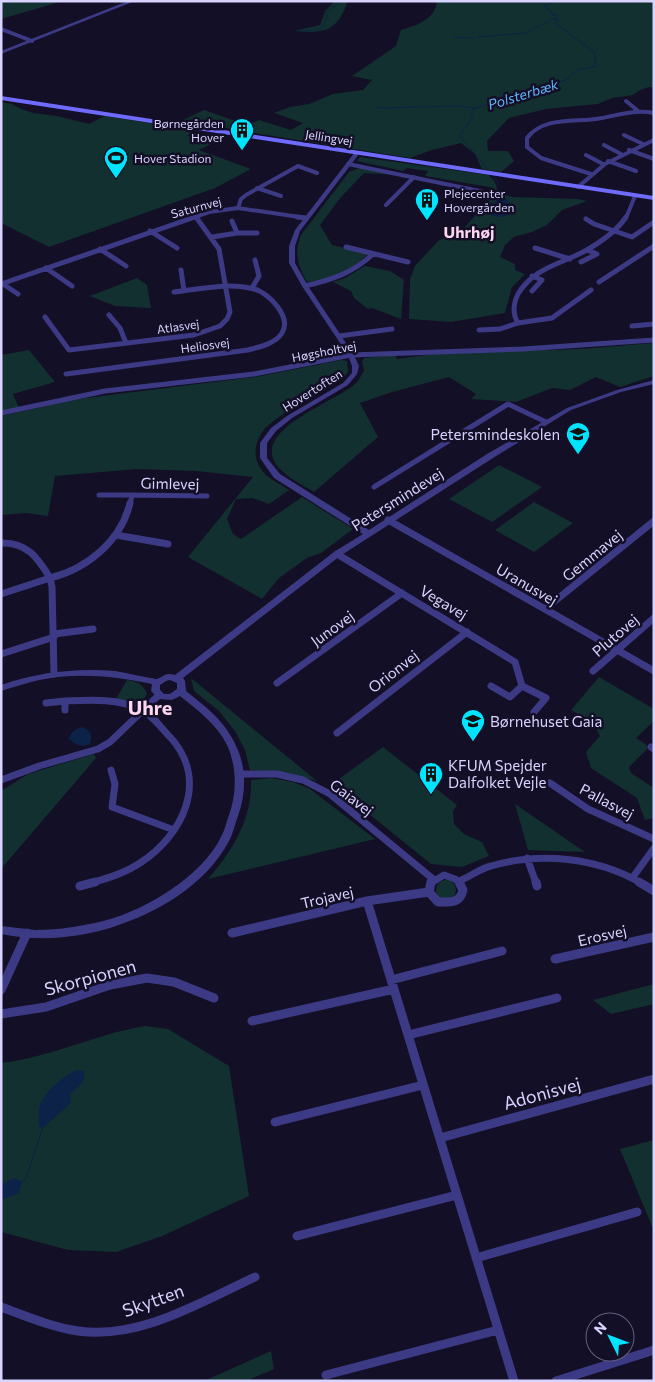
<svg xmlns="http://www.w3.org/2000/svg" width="655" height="1382" font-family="Commissioner,sans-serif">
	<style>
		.green { fill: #12302f }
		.water { fill: #0c2248 }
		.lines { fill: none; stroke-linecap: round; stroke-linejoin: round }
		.stream { stroke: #0c2248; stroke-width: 1 }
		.minor-far3 { stroke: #3d3a85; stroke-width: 4 }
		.minor-far2 { stroke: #3d3a85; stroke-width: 5 }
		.minor-far1 { stroke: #3d3a85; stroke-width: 7 }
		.minor { stroke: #3d3a85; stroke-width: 9 }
		.tertiary { fill: #3d3a85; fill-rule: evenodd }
		.secondary { fill: #6f6bff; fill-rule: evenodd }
		.labels { text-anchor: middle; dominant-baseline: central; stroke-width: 5; stroke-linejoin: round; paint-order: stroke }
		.far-poi-label { font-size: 12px; fill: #d9d4ff; stroke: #130f26; text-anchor: start }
		.far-street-label { font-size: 12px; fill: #d9d4ff; stroke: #130f26 }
		.far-water-label { font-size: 14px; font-style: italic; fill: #62b6ff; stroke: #130f26 }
		.poi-label { font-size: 15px; fill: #d9d4ff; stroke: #130f26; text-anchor: start }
		.street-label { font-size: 15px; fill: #d9d4ff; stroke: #130f26 }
		.far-district-label { font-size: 16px; font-weight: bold; fill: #ffd6f0; stroke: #130f26 }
		.near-street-label { font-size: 18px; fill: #d9d4ff; stroke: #130f26 }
		.district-label { font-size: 20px; font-weight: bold; fill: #ffd6f0; stroke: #130f26 }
	</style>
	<rect width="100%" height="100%" fill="#130f26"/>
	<path class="green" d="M1 1H63L1 19Z
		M335 1H348C336 33 325 33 294 31L320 25 325 11Z
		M437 1H654V88L649 87 640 90 633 95 612 98 598 104 546 109 509 118 487 141 488 151H508L514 161 501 172 482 169 475 154 461 143 432 150 410 158 236 130 259 120 291 130 303 123 274 113 290 107 309 104 333 94 363 90 372 80 352 76 396 46 401 30C417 25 435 20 437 1Z
		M1 102 12 104 21 109 33 113 57 116 89 124 105 116 194 130 187 136 217 141 199 150 251 169 215 188 49 247 1 223Z
		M204 110 244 124 232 129 179 122Z
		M360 157 489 175 495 182 498 191 489 187 425 176 428 171 407 168 403 171 357 161Z
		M362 167 398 175 364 173 341 197 320 225 332 245 368 254C351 271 331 279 307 282 298 266 294 253 301 235L349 172Z
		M496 193 513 197 578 199 587 201 562 210 547 225 532 232 514 237 505 245 500 257 515 264V270L525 274 512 287 505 313 451 322 409 319 410 279 415 266 438 241 463 229Z
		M365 266 390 271 404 280 401 319 372 308 368 309 354 298 351 291 333 282 345 278Z
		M137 278 147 285 151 308 115 306 90 296Z
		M654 343V376L620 387 596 377 570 390 552 388 516 402 471 399 476 394 449 377 392 392 360 403 378 437 314 492C303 485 288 478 279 468 246 431 336 402 355 384 359 381 361 375 364 371L362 362 364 358 396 355 397 359 441 353 580 349Z
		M29 350 55 382 13 394 19 408 1 411V355Z
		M341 360 347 361 348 372 343 379C325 390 274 416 263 431 252 446 253 463 267 476 273 481 282 485 289 490L269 504 253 498 236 499 227 519 233 534 241 539 302 497 353 529 321 553 307 558 279 578 262 599 188 557 253 477 196 471 137 469 55 476 48 516 26 513 1 515V416L78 399 261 376Z
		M499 465 542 487 492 522 449 499Z
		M534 502 573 523 534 552 495 530Z
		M599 677 654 709V721L636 738 647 745V749L629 767 631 773 654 788V818L645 820 637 798 591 768 586 752 600 736 593 722 571 710Z
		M191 678 317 781 285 772 250 770 245 750 235 731 219 711 194 691Z
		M127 680C137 682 143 683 147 694L139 706 116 699Z
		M383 747 457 805 453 811 454 824 464 834 482 842 489 856 462 867 431 864 332 784Z
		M94 754 96 758 1 869V791L28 774Z
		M271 778 293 782 310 789 375 839 208 879C233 850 252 819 251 780Z
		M515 804 585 852 528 850Z
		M436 890a10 10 0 1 1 20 0a10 10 0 1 1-20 0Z
		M654 984V1004L611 1014 593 1000Z
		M145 1026 168 1029 229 1066 249 1196 162 1236 116 1252 68 1250 1 1232V1063C52 1057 96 1034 145 1026Z
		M654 1140V1231L620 1149Z
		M271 1351 274 1369 246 1381H204Z"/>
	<path class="water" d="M499 197 506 198C510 203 514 208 510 215L499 217 485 213Z
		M83 727C91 732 93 735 90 744 82 748 76 745 69 739 71 731 76 729 83 727Z
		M76 1070 84 1071C87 1082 77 1088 70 1094L71 1103 43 1128 27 1178 22 1183 19 1193 1 1200V1184L14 1178 22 1182 26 1178 42 1128 39 1126C39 1119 38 1109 41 1102 47 1090 64 1076 76 1070Z"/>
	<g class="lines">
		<path class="stream" d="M302 31 321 29 328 16 324 14 341 1
			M454 37 473 38
			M478 37 525 33 555 18
			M375 106 380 108 459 106 475 108
			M487 168 460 136 472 117V110L505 97 545 89 567 79 577 70 596 66 594 52 555 23 559 20 554 19 558 16 552 15 554 14 544 6 557 1
			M493 178 498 182V185"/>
		<path class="minor-far3" d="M1 29 32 41
			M626 101 637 110
			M624 135 643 144
			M604 145 621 154
			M629 150 654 159
			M586 155 603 164
			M608 161 636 171
			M348 164 494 194
			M591 174 541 158 527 147V138C543 117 573 122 596 119 616 116 634 109 654 113
			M578 187 605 164 654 140
			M257 188 281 196
			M386 205 414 177
			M238 208 241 199 246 195 298 166 317 173
			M195 216 197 218
			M192 218 209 212 238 208 306 218
			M626 218 635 196"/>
		<path class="minor-far2" d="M297 217 306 218
			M586 219 594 224 632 237 654 222
			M232 221 237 233
			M150 231 177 248
			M212 237 237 233H257
			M346 247 408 262
			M535 248 570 259
			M100 249 126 266
			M581 262 597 254 587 250
			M46 268 72 286
			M181 270 184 291
			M532 276 542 280 532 291
			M599 282 654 246
			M1 284 195 217
			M3 284 18 294
			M305 286C331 280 353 273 373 254
			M252 288 259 276 255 260
			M109 315 120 328 126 343
			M45 317 69 350 194 335 220 326 227 319 230 312 219 249 196 217
			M518 323C512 313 513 304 518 294 533 268 561 264 585 251 601 242 616 232 626 217
			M632 326 654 324
			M479 330 500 329 518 323 552 318 591 290
			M339 336 392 329
			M66 374 248 350C259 347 275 344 282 333 292 317 269 293 254 289 229 282 200 289 174 292
			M1 413 105 391 254 374 351 355 523 349 654 340
			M374 487 508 404 546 422
			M99 495H132L130 505
			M132 495 207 496"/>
		<path class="minor-far1" d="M388 520 654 671
			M116 535 168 544
			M1 543C27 542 38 558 50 578L1 594
			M337 554 515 662 522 686 546 698 534 712
			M545 609 654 521
			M54 634 93 629
			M1 654 54 637
			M593 671 654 618
			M54 674 52 587 50 578C87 569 121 541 130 503
			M277 683 402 593
			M491 686 510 697 522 686
			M46 703 65 701
			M65 710V701C90 700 117 698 140 709 153 715 161 728 171 738 209 781 183 835 140 863 125 873 108 878 91 883
			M337 733 467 632
			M651 747 654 749
			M111 770 115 784 112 807 174 830
			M240 774H277L303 780 330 794 433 879
			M1 780 39 766 98 749 110 742 159 695
			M550 783 588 809 654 839
			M527 858 536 883
			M633 877 654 848
			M459 881C470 877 479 869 491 866 540 852 596 857 641 883
			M431 883 444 875 455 879 460 883"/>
		<path class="minor" d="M431 882 429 892 438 902C449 902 460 904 463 890L459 882
			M536 882 537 886
			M639 882 654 891
			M80 886 95 882
			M367 901 514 1381
			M232 933 367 901 429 892
			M555 959 654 937
			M391 980 502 951
			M1 990 27 933
			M1 1014 46 1007 110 985 147 978 174 982 214 998
			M252 1021 394 989
			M408 1035 557 998
			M275 1122 423 1085
			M440 1138 654 1079
			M297 1236 457 1195
			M476 1258 637 1212
			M1 1307C26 1316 51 1327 78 1331 139 1340 201 1302 255 1277
			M326 1375 498 1330
			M556 1381 654 1350"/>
		<path class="tertiary" d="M128 1H135L1 54V51Z
			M357 151 359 152V154L300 231 295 246V263L308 286 354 355 359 366 357 374 348 385 292 418 276 431 267 443V458L280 474 369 530 487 454 567 408 617 390 654 380V384L621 392 571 410 493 458 340 556 183 678 185 681 186 691C206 707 226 722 236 746 247 768 246 794 238 816 235 824 233 834 229 841 205 886 157 913 110 928 86 935 60 939 35 938 24 938 12 936 1 934V926C12 927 24 929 35 930 59 930 84 926 107 920 147 909 202 876 221 837 225 830 226 823 229 815 237 793 237 767 227 745 217 724 197 710 180 696L172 700 159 699 151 691 152 684C115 676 76 672 39 680 26 683 14 687 1 691V685C39 672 76 668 115 671 122 672 153 679 157 679 164 677 164 672 175 675L334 552 363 534 274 478 260 458V443L271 428 287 416 343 383 352 373V366L348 355 302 286 289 263V246L295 230 355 152ZM170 680 177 683V689L170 694H164L160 690V685L166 681Z"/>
		<path class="secondary" d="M1 96 654 196V200L1 100Z"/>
	</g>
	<defs>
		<g id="building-pin" transform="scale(1.25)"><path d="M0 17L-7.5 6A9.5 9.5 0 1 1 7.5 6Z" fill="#00e5ff" stroke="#130f26"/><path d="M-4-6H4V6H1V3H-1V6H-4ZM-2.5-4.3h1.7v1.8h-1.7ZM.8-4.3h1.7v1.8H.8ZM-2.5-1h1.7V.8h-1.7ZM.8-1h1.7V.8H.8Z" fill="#111"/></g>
		<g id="stadium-pin" transform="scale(1.25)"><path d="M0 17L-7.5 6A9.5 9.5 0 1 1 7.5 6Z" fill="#00e5ff" stroke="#130f26"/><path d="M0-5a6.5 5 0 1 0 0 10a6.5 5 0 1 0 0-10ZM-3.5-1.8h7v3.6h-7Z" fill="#111"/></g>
		<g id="school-pin" transform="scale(1.25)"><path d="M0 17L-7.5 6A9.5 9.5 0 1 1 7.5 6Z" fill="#00e5ff" stroke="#130f26"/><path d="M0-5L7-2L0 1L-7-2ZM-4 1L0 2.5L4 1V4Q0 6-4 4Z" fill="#111"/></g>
	</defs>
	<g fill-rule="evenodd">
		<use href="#building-pin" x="242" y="130"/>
		<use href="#stadium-pin" x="116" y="158"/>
		<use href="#building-pin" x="427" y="200"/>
		<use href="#school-pin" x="578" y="434"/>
		<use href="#school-pin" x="473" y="721"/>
		<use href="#building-pin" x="431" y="774"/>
	</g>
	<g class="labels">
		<g class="far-poi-label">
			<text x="224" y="123" text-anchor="end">Børnegården<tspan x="224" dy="14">Hover</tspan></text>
			<text x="134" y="158">Hover Stadion</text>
			<text x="444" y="193">Plejecenter<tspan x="444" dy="14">Hovergården</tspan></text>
		</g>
		<g class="far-street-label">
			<text transform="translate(329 137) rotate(9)">Jellingvej</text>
			<text transform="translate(196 207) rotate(-15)">Saturnvej</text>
			<text transform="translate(178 326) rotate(-8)">Atlasvej</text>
			<text transform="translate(205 345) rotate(-8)">Heliosvej</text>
			<text transform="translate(324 351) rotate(-11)">Høgsholtvej</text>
			<text transform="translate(312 390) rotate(-32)">Hovertoften</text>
		</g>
		<g class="far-water-label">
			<text transform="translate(523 94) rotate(-17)">Polsterbæk</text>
		</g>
		<g class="poi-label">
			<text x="560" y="434" text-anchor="end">Petersmindeskolen</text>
			<text x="490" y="721">Børnehuset Gaia</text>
			<text x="448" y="765">KFUM Spejder<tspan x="448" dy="17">Dalfolket Vejle</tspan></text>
		</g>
		<g class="street-label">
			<text transform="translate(170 483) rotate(1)">Gimlevej</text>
			<text transform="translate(397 499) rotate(-32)">Petersmindevej</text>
			<text transform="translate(592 555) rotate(-39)">Gemmavej</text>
			<text transform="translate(527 584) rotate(30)">Uranusvej</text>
			<text transform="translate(444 602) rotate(31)">Vegavej</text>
			<text transform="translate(332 628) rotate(-36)">Junovej</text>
			<text transform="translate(615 635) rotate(-41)">Plutovej</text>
			<text transform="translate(393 671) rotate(-38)">Orionvej</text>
			<text transform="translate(352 797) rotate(37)">Gaiavej</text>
			<text transform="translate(607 801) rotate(28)">Pallasvej</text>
			<text transform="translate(327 897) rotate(-13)">Trojavej</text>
			<text transform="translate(602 935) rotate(-13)">Erosvej</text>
		</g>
		<g class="far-district-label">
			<text x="469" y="231">Uhrhøj</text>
		</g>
		<g class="near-street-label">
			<text transform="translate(90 977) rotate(-15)">Skorpionen</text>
			<text transform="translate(542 1093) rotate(-15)">Adonisvej</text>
			<text transform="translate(153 1300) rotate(-20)">Skytten</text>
		</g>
		<g class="district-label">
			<text x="150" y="707">Uhre</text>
		</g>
	</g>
	<rect width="655" height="1382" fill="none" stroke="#d9d4ff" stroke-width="5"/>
	<g transform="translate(610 1337) rotate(312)"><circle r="24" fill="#130f26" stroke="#625e7d"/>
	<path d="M0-4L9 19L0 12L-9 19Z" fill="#00e5ff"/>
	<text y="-8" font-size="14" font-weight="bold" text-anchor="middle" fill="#d9d4ff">N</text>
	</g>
</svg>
